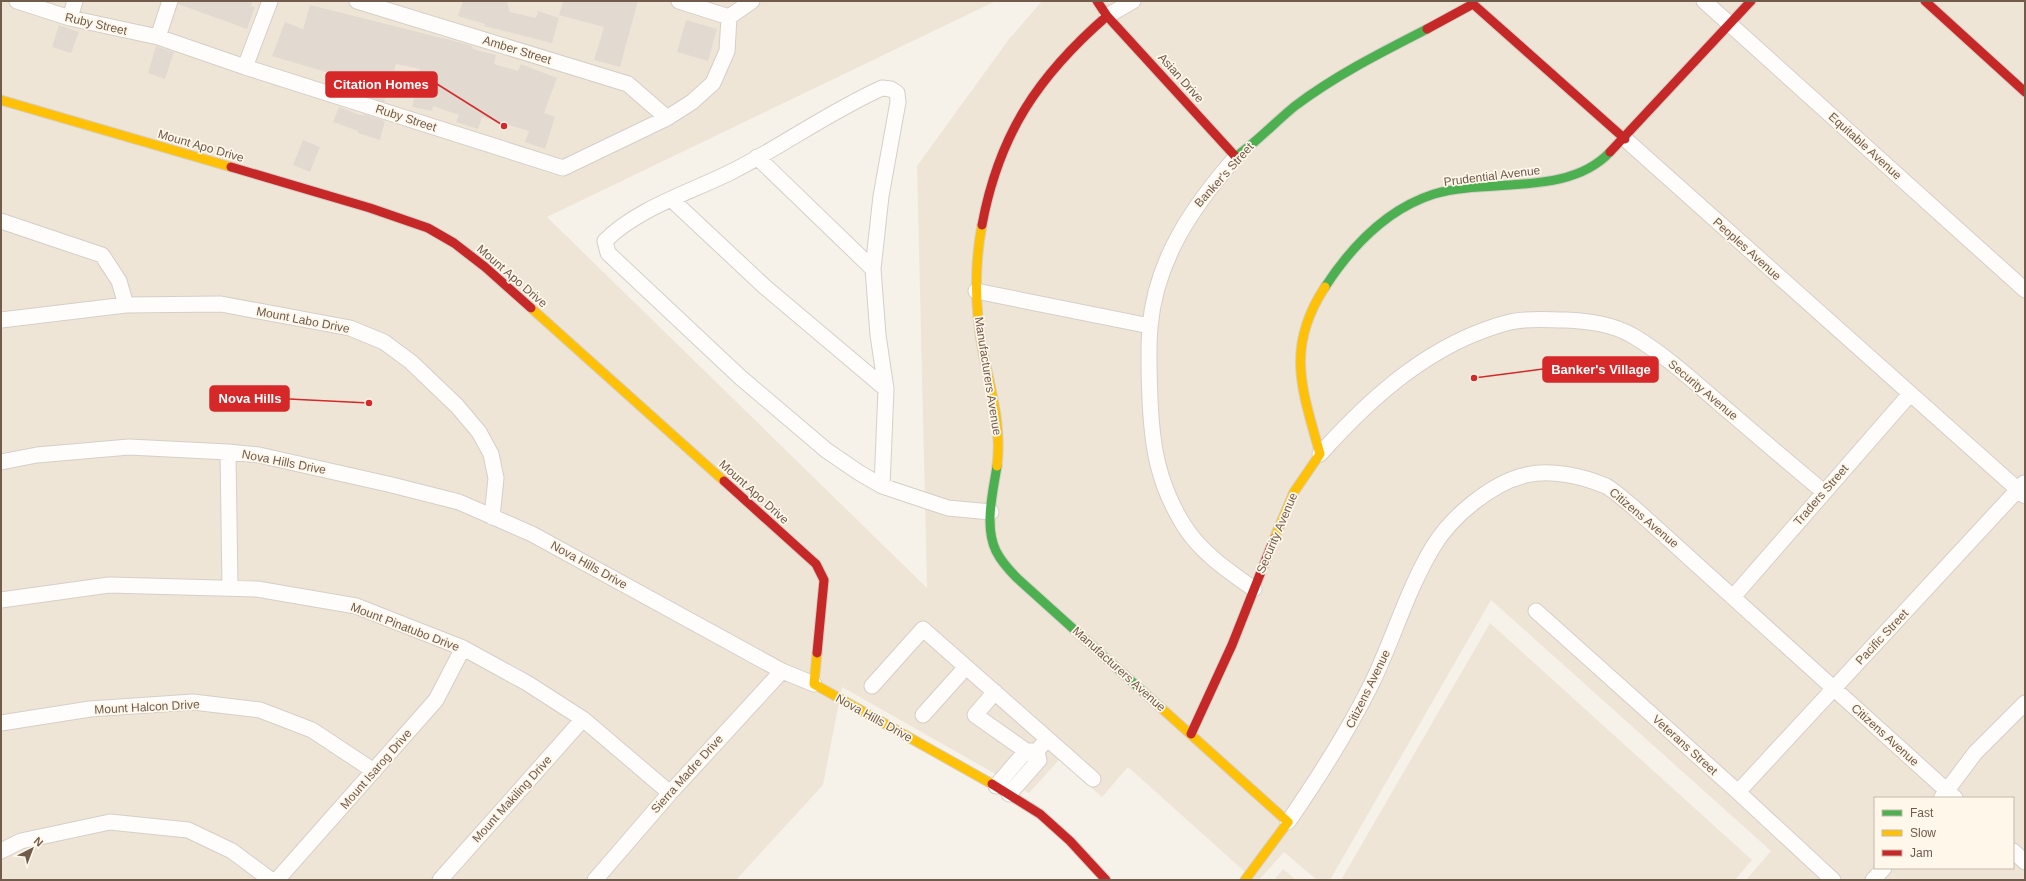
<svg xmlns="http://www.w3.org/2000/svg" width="2026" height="881" font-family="Helvetica,sans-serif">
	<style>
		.residential { fill: #efe5d7; fill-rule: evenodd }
		.building { fill: #e2dad1 }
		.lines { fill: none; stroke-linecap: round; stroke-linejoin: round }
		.street-casing { stroke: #d5cfc7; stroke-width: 17 }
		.fast-casing { stroke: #d5cfc7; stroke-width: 11 }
		.slow-casing { stroke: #d5cfc7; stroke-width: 11 }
		.jam-casing { stroke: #d5cfc7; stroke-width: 11 }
		.street { stroke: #fefdfc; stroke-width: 15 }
		.fast { stroke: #4caf50; stroke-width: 9 }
		.slow { stroke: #ffc107; stroke-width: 9 }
		.jam { stroke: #c62828; stroke-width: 9 }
		.labels { text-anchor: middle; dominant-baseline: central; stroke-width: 3.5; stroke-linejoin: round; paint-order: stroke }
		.street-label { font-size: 12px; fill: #715b4b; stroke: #fef7ea }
		.leader { fill: none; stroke: #d62828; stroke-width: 1.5 }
		.callout-dot { fill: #d62828; stroke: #fef7ea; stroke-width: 1.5 }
		.callout { fill: #d62828; stroke: #d62828; stroke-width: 1.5 }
		.callout-label { font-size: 13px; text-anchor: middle; font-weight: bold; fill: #fff }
	</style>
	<rect width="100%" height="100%" fill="#f6f2e9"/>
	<path class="residential" d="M1 1H996L547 217 927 588 917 166 1009 39 1042 1H2025V880H1746L1771 851 1491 600 1330 880H1317L1284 852 1259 880H1254L1128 767 1102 797 1059 760 1029 793 842 687 823 785 736 880H1ZM1875 798H2013V868H1875Z
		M1490 623 1752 860 1735 880H1341Z
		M1283 869 1296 880H1274Z"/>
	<path class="building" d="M179 1H252L251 6 255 7 247 29 178 4Z
		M463 1H507L510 12 536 18 538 11 559 18 552 43 484 26 485 24 458 16Z
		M563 1H638L620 67 594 60 604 27 559 15Z
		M310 5 466 44 472 46 473 49 496 55 494 64 518 71 521 64 557 78 544 113 555 117 545 149 525 142 529 131 482 117 478 129 456 122 459 115 433 106 432 111 412 107 420 69 396 64 384 102 369 97 370 90 365 89 366 84 272 56 285 22 303 29Z
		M686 20 717 29 708 61 677 52Z
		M59 25 79 32 71 53 52 47Z
		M156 46 174 52 165 79 148 73Z
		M339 107 363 116V114L385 121 380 140 358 133V131L333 122Z
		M303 140 320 147 310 172 293 165Z"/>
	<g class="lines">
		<g class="street-casing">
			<path id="street" d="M17 1 70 18 158 37 245 67 563 168 667 118 692 102 713 83 727 51 729 17
				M357 1 628 84 667 118
				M679 1 729 17 752 1
				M1704 1 2025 290
				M1107 16 1133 1
				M70 18 75 1
				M158 37 170 1
				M245 67 270 1
				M1625 139 2025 496
				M757 157 873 269
				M1236 157C1193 206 1156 259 1150 327 1148 351 1149 375 1150 399 1152 447 1158 483 1183 524 1199 551 1228 571 1254 589
				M671 199 765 287 886 389
				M1 221 102 255 119 281 126 305
				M976 291 1150 326
				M1 320 126 305 221 304 350 328 384 342 411 362 457 406 479 432 491 454 496 478 492 517
				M228 452 230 588
				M1320 454C1372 396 1432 342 1510 322 1527 318 1548 320 1565 320 1589 321 1614 324 1635 337 1666 356 1692 380 1719 403 1754 433 1789 463 1824 492
				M1 462 37 455 129 447 228 452 259 455 392 485 459 502 532 534 782 671 814 684
				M882 486 886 389 878 335 873 269 881 196 898 102 897 93 891 89 882 88C831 111 785 144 735 170 694 191 637 208 605 241L608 253 740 377 826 450 858 472 882 486 948 508 991 512
				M1733 597 1910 394
				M1 600 109 585 257 589 356 606 463 648 527 683 583 719 670 793
				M1536 611 1738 792 1833 880
				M872 686 923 629 1093 779
				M995 692 975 715 1039 760
				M923 715 966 667
				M1 723 90 709 193 702 260 710 312 730 374 771
				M996 786 1026 751H1037L1047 739
				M1738 792 2024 483
				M1009 794 1039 760 1037 752
				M1942 797 1975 753 2025 703
				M1288 822C1319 777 1347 733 1371 685 1393 640 1407 590 1433 547 1451 517 1491 483 1526 475 1551 469 1582 476 1606 486 1615 491 1624 500 1632 506L1955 798
				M1 851 21 841 110 822 188 830 232 851 271 880
				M2013 851 2025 862
				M277 880 436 700 463 648
				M440 880 583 719
				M595 880 670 793 782 671
				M1873 880 1884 868"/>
		</g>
		<g class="fast-casing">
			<path id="fast" d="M1235 156C1244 154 1283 115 1295 106 1336 75 1382 52 1427 29
				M1325 287C1351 247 1387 209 1434 194 1489 178 1568 197 1610 152
				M997 466C993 492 984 526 996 551 1001 561 1009 570 1017 578L1159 706"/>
		</g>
		<g class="slow-casing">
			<path id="slow" d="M1 100 231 167
				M982 225C974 267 975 310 983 352 991 391 1002 426 997 466
				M531 308 724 481
				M1274 539 1294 492 1320 454C1302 389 1285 348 1325 287
				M817 653 814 684 992 784
				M1159 706 1288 822 1245 880"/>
		</g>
		<g class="jam-casing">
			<path id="jam" d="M1097 1 1107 16 1235 156
				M1925 1 2025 92
				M1427 29 1473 4 1625 139
				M1610 152 1751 1
				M231 167 370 208 428 228 454 243 485 267 531 308
				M982 225C999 134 1038 76 1107 16
				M724 481 816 564 824 580 817 653
				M1191 734 1232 645 1274 539
				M992 784 1040 814 1070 841 1106 880"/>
		</g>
		<use href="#street" class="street"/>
		<use href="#fast" class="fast"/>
		<use href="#slow" class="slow"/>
		<use href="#jam" class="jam"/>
	</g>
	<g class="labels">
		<g class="street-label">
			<text transform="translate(96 24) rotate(13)">Ruby Street</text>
			<text transform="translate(517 50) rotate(17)">Amber Street</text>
			<text transform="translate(1181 78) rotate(48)">Asian Drive</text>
			<text transform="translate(406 118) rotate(18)">Ruby Street</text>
			<text transform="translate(201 146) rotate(16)">Mount Apo Drive</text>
			<text transform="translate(1865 146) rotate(42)">Equitable Avenue</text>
			<text transform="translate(1224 175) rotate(-48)">Banker's Street</text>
			<text transform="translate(1492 176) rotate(-7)">Prudential Avenue</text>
			<text transform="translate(1747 249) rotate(42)">Peoples Avenue</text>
			<text transform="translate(512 276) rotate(41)">Mount Apo Drive</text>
			<text transform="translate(303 320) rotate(11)">Mount Labo Drive</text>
			<text transform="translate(988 376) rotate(81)">Manufacturers Avenue</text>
			<text transform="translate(1703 390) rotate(40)">Security Avenue</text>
			<text transform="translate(284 462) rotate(11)">Nova Hills Drive</text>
			<text transform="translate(754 492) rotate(42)">Mount Apo Drive</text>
			<text transform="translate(1821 495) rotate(-49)">Traders Street</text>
			<text transform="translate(1644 518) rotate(40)">Citizens Avenue</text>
			<text transform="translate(1277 533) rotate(-67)">Security Avenue</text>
			<text transform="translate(589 565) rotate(29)">Nova Hills Drive</text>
			<text transform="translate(405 627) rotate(21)">Mount Pinatubo Drive</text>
			<text transform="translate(1882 637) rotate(-47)">Pacific Street</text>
			<text transform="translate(1119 669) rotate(42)">Manufacturers Avenue</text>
			<text transform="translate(1368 689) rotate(-64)">Citizens Avenue</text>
			<text transform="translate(147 707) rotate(-3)">Mount Halcon Drive</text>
			<text transform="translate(874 718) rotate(29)">Nova Hills Drive</text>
			<text transform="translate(1885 735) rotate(42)">Citizens Avenue</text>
			<text transform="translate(1685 745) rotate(42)">Veterans Street</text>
			<text transform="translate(376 769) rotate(-49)">Mount Isarog Drive</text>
			<text transform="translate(687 774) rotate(-48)">Sierra Madre Drive</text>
			<text transform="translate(512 799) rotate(-48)">Mount Makiling Drive</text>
		</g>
	</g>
	<path class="leader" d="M504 126L437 84M1474 378L1543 369M369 403L289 399"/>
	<g class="callout-dot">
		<circle cx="504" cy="126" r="4"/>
		<circle cx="1474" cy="378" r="4"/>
		<circle cx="369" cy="403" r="4"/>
	</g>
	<g class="callout">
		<rect x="326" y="72" width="111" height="25" rx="4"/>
		<rect x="1543" y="357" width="115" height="25" rx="4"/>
		<rect x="210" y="386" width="79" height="25" rx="4"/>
	</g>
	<g class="callout-label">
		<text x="381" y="89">Citation Homes</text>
		<text x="1601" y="374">Banker's Village</text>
		<text x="250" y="403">Nova Hills</text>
	</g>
	<rect width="2026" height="881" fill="none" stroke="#715b4b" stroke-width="4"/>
	<rect x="1874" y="797" width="140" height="72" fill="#fef7ea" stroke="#c6b9aa"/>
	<rect x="1882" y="810" width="20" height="6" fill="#4caf50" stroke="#c6b9aa"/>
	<text x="1910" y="817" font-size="12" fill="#715b4b">Fast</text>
	<rect x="1882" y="830" width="20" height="6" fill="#ffc107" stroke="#c6b9aa"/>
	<text x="1910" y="837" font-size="12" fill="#715b4b">Slow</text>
	<rect x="1882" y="850" width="20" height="6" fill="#c62828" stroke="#c6b9aa"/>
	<text x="1910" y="857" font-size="12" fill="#715b4b">Jam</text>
	<g transform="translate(32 849) rotate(42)" stroke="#fef7ea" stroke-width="3" paint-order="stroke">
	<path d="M0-3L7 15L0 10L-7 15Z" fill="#715b4b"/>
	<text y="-6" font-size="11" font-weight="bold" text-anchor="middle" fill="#715b4b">N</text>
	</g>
</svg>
